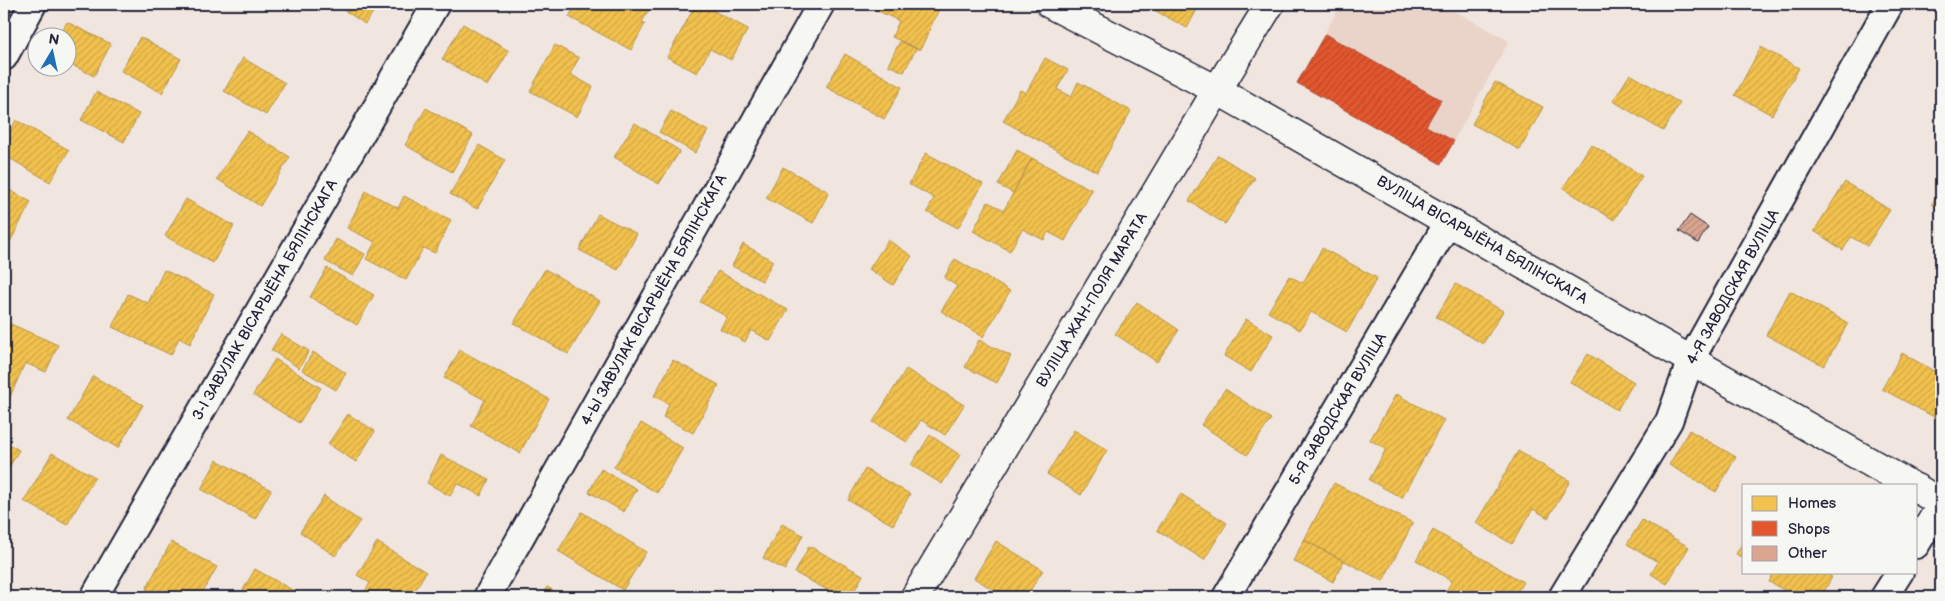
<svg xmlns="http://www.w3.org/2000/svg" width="1945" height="601" font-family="'Balsamiq Sans',sans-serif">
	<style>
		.built { fill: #ead3c8 }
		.homes { fill: url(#homes-hatch); stroke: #b49148 }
		.shops { fill: url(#shops-hatch); stroke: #aa4732 }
		.building { fill: url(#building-hatch); stroke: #22223b }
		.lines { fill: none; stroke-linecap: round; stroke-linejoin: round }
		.street-casing { stroke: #22223b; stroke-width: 30 }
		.secondary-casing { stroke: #22223b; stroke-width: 31 }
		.street { stroke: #f6f6f2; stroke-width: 26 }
		.secondary { stroke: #f6f6f2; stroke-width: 28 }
		.labels { text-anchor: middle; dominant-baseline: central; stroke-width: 5; stroke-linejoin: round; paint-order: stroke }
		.street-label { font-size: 15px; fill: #22223b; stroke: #f6f6f2 }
	</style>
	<defs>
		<pattern id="homes-hatch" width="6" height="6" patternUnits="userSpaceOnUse" patternTransform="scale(1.25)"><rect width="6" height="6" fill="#f2c14e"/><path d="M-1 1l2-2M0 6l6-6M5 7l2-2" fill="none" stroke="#cfa645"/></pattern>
		<pattern id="shops-hatch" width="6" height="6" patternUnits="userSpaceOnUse" patternTransform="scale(1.25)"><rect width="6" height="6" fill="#e4572e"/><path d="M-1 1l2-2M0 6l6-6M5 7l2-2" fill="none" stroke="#b84828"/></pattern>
		<pattern id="building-hatch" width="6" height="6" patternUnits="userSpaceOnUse" patternTransform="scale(1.25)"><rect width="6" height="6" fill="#dba691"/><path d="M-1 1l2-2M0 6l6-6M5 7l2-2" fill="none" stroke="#b18778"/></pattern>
	</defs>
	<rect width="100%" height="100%" fill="#f1e6df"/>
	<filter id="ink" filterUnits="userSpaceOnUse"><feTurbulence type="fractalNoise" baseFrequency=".02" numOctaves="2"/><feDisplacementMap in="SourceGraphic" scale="10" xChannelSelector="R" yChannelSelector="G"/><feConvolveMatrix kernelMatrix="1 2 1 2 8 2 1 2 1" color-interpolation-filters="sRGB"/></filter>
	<g filter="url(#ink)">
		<path class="built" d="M1341 4H1442L1509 41 1441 164 1297 83Z"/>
		<path class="homes" d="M335 4H379L365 24Z
			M576 4H652L642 22 645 24 631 50 569 17Z
			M696 4H701L748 29 731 60 710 49 697 73 667 57Z
			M869 4H940L941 5 920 50 892 37 899 21 868 6Z
			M1143 4H1200L1187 28Z
			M67 22 111 44 94 76 68 63V38H59Z
			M463 24 509 51 488 86 442 59Z
			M140 37 181 59 162 93 121 71Z
			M900 41 916 49 904 72 888 65Z
			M555 45 579 58 570 74 593 87 577 117 530 91Z
			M1761 47 1799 68 1772 115 1735 95Z
			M845 54 902 87 884 119 826 87Z
			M243 58 285 83 266 115 224 91Z
			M1045 58 1068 70 1057 89 1071 97 1078 82 1131 111 1097 172 1003 121 1020 90 1026 93Z
			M1630 74 1680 103 1663 131 1613 101Z
			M1495 82 1543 107 1520 150 1472 124Z
			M96 92 139 114 124 142 81 120Z
			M426 108 473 135 452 172 405 145Z
			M671 111 708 131 695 153 659 132Z
			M16 120 69 150 50 182 4 155V142Z
			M635 123 680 151 659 184 614 157Z
			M247 131 290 157 260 206 217 179Z
			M1591 144 1642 176 1614 220 1563 188Z
			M479 145 505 160 477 209 450 194Z
			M1017 150 1032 158 1013 193 998 185Z
			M926 153 983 184 958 228 927 212 934 198 909 184Z
			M1218 155 1255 178 1225 224 1189 201Z
			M1032 158 1092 190 1065 241 1048 232 1044 240 1022 229 1010 251 973 231 988 202 1004 210Z
			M783 167 829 192 813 223 766 198Z
			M1845 182 1890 210 1867 246 1851 237 1843 250 1814 231Z
			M1941 186V209L1932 204Z
			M4 187 31 202 9 244 4 241Z
			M366 191 398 208 404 196 451 220 435 253 423 248 406 280 366 259 375 242 347 228Z
			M186 199 234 226 213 263 165 236Z
			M598 214 637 234 618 270 579 250Z
			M336 239 365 254 353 276 325 261Z
			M888 240 912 256 893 285 869 269Z
			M743 244 773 261 762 281 732 266Z
			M1322 248 1377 278 1347 332 1311 312 1300 330 1268 312 1289 276 1303 283Z
			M955 259 1010 291 983 337 941 311 957 286 944 278Z
			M327 268 374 295 357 325 310 297Z
			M545 269 600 301 568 354 514 323Z
			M164 270 214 294 190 344 179 338 171 355 112 327 128 294 148 303Z
			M718 271 788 310 770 341 751 330 745 342 720 329 727 317 700 302Z
			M1456 284 1503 311 1483 344 1436 317Z
			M1790 291 1848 323 1824 366 1766 335Z
			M1137 302 1179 330 1157 362 1115 334Z
			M1246 319 1273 335 1251 372 1224 356Z
			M4 321 58 345 46 372 25 363 10 397 4 394Z
			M281 334 309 351 299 368 271 350Z
			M979 340 1011 356 997 383 965 367Z
			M460 350 549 399 520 453 471 426 485 400 444 378Z
			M313 352 346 373 336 390 302 370Z
			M1902 353 1941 375V405L1934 417 1882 389Z
			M1588 354 1634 382 1617 410 1570 382Z
			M275 359 321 388 299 423 253 395Z
			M673 360 719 385 693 433 663 417 669 404 654 396Z
			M906 369 964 405 945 435 921 420 907 442 873 422Z
			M93 376 143 405 118 448 68 420Z
			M1225 389 1271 419 1247 455 1201 425Z
			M1396 394 1444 420 1402 498 1369 480 1386 449 1370 440Z
			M348 414 375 431 356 462 328 444Z
			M641 423 683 448 657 493 614 467Z
			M1074 430 1107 450 1081 495 1047 474Z
			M1689 430 1736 457 1716 492 1669 465Z
			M930 435 960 455 942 484 911 465Z
			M4 441 19 450 4 476Z
			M1518 451 1570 481 1548 518 1533 509 1512 544 1476 523Z
			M52 453 95 477 67 525 24 501Z
			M441 455 489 479 481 496 457 483 450 496 427 483Z
			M217 460 271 490 255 519 201 489Z
			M601 469 637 489 624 512 589 492Z
			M865 469 910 494 893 525 848 500Z
			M1334 483 1413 523 1383 581 1304 540Z
			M1181 494 1227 523 1204 560 1157 530Z
			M324 496 360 521 335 556 300 532Z
			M582 512 646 552 623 590 558 551Z
			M1642 520 1689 547 1667 584 1651 574 1658 562 1627 544Z
			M782 524 803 535 785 570 763 558Z
			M1433 530 1523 582 1514 597H1442L1452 581 1416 560Z
			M1304 540 1344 561 1333 582 1293 561Z
			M1744 540V559L1736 554Z
			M996 541 1043 570 1026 597H1005L974 578Z
			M171 542 217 567 200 597H160L146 589Z
			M377 542 426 572 411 597H394L386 592 383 597H361L370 583 357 575Z
			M809 546 863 575 851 597H841L795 573Z
			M255 569 303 596 302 597H239Z
			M1774 572H1822L1832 577 1821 597H1797L1769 582Z
			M547 587 565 597H541Z
			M1115 590 1129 597H1111Z"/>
		<path class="shops" d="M1325 34 1441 100 1426 126 1454 141 1441 164 1297 83Z"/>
		<path class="building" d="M1690 215 1708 227 1698 243 1679 231Z"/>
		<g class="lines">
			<g class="street-casing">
				<path id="street" d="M4 57 33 4
					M1916 545 1941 504
					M94 597 436 4
					M487 597 821 4
					M1226 597 1449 221
					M1562 597 1669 421 1691 359 1890 4
					M1884 597 1900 572"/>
			</g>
			<g class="secondary-casing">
				<path id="secondary" d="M1050 4 1217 90 1910 485
					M1916 488 1941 503
					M915 597 1217 90 1270 4"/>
			</g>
			<use href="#street" class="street"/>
			<use href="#secondary" class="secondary"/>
		</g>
	</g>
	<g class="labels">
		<g class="street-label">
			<text transform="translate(1482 240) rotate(30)">ВУЛІЦА ВІСАРЫЁНА БЯЛІНСКАГА</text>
			<text transform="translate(1733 287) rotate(-61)">4-Я ЗАВОДСКАЯ ВУЛІЦА</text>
			<text transform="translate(265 300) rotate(-60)">3-І ЗАВУЛАК ВІСАРЫЁНА БЯЛІНСКАГА</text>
			<text transform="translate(654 300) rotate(-61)">4-Ы ЗАВУЛАК ВІСАРЫЁНА БЯЛІНСКАГА</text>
			<text transform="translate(1092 300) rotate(-59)">ВУЛІЦА ЖАН-ПОЛЯ МАРАТА</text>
			<text transform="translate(1338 409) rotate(-59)">5-Я ЗАВОДСКАЯ ВУЛІЦА</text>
		</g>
	</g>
	<rect width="1945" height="601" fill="none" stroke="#f6f6f2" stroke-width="20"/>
	<rect x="10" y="10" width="1925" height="581" fill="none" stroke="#22223b" stroke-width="2" filter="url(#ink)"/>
	<rect x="1742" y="484" width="175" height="90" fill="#f6f6f2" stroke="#a1a1a9"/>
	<rect x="1752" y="496" width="25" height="15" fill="#f2c14e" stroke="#a1a1a9"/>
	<text x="1788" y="508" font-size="15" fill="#22223b">Homes</text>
	<rect x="1752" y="521" width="25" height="15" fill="#e4572e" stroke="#a1a1a9"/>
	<text x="1788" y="534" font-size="15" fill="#22223b">Shops</text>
	<rect x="1752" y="546" width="25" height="15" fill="#dba691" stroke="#a1a1a9"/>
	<text x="1788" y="558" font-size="15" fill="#22223b">Other</text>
	<g transform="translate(52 52) rotate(9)"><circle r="24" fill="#f6f6f2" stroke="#a1a1a9"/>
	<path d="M0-4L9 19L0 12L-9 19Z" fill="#1f6fb2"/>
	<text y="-8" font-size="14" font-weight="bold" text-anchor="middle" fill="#22223b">N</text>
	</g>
</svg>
